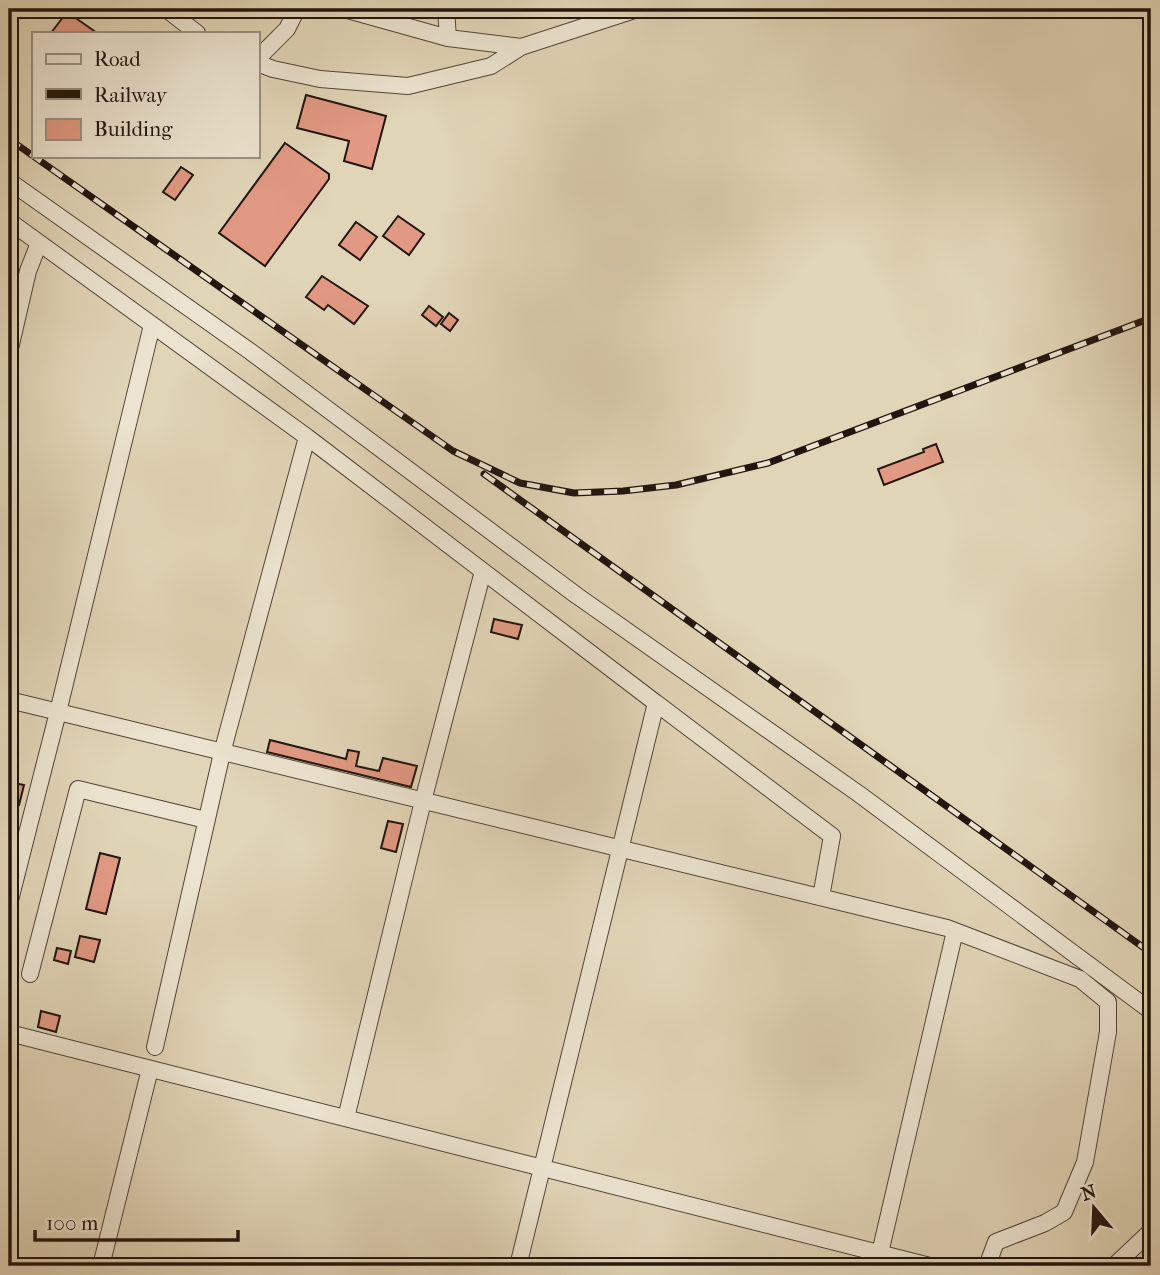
<svg xmlns="http://www.w3.org/2000/svg" width="1160" height="1275" font-family="'IM FELL French Canon',serif">
	<style>
		.building { fill: #e19983; stroke: #21150d; stroke-width: 2 }
		.lines { fill: none; stroke-linecap: round; stroke-linejoin: round }
		.minor-casing { stroke: #514538; stroke-width: 18 }
		.minor { stroke: #ece4d0; stroke-width: 16 }
		.rail-casing { stroke: #21150d; stroke-width: 7 }
		.rail { stroke: #ece4d0; stroke-width: 4.5; stroke-dasharray: 13; stroke-linecap: butt }
	</style>
	<rect width="100%" height="100%" fill="#e1d5b7"/>
	<filter id="stains"><feTurbulence type="fractalNoise" baseFrequency=".00286" numOctaves="4"/><feColorMatrix values="0 0 0 0 .2 0 0 0 0 .09 0 0 0 0 .02 0 0 0 .5 -.17"/></filter>
	<radialGradient id="worn" r=".72"><stop offset=".6" stop-color="#630" stop-opacity="0"/><stop offset="1" stop-color="#630" stop-opacity=".3"/></radialGradient>
	<path class="building" d="M67 12 97 33H51Z
		M306 95 386 116 372 169 344 161 349 141 297 128Z
		M285 143 329 174V179L265 266 219 233Z
		M181 167 193 175 175 200 163 192Z
		M398 216 424 234 409 255 383 236Z
		M356 222 377 237 360 260 339 245Z
		M322 276 368 306 354 324 328 305 324 310 306 297Z
		M429 306 443 317 436 326 422 315Z
		M449 313 458 320 450 331 441 324Z
		M936 444 943 462 884 485 878 469 924 452 923 449Z
		M494 619 522 625 518 639 491 632Z
		M270 740 346 759 348 750 359 752 356 766 379 771 383 758 417 766 411 787 267 752Z
		M9 782 24 785 19 805 9 802Z
		M388 821 403 824 396 852 381 848Z
		M100 853 120 858 106 914 86 909Z
		M80 936 100 940 94 962 75 957Z
		M57 948 71 951 68 964 54 960Z
		M41 1011 60 1016 56 1032 38 1027Z"/>
	<g class="lines">
		<g class="minor-casing">
			<path id="minor" d="M166 9 197 33
				M344 9 448 38 521 47
				M446 9 448 38
				M257 59 287 29 297 9
				M257 63 273 69 320 79 408 86 491 66 521 47 638 9
				M9 181 251 352 576 595 859 794 1151 1011
				M9 221 307 437 656 703 518 1266
				M9 353 28 271 39 243
				M9 700 947 928 1080 979 1108 1002V1032L1085 1162 1064 1212 1045 1223 996 1242 987 1266
				M656 703 832 836 821 897
				M9 904 58 712 152 325
				M30 974 78 789 206 820
				M9 1033 930 1266
				M155 1047 222 753 307 437
				M346 1118 423 801 483 571
				M880 1253 955 931
				M101 1266 150 1069
				M1114 1266 1151 1231"/>
		</g>
		<use href="#minor" class="minor"/>
		<g class="rail-casing">
			<path id="rail" d="M9 139 453 451 520 483 574 493 623 491 676 485 768 463 1151 318
				M484 474 1151 953"/>
		</g>
		<use href="#rail" class="rail"/>
	</g>
	<rect width="1160" height="1275" fill="none" stroke="#e1d5b7" stroke-width="35"/>
	<rect x="10" y="10" width="1139" height="1254" fill="none" stroke="#21150d" stroke-width="3.5"/>
	<rect x="18" y="18" width="1125" height="1240" fill="none" stroke="#21150d" stroke-width="2"/>
	<rect x="32" y="32" width="228" height="126" fill="#ece4d0" stroke="#9b9182" stroke-width="2"/>
	<rect x="46" y="54" width="35" height="10" fill="#ece4d0" stroke="#9b9182" stroke-width="2"/>
	<text x="94" y="66" font-size="21" fill="#21150d">Road</text>
	<rect x="46" y="89" width="35" height="10" fill="#21150d" stroke="#9b9182" stroke-width="2"/>
	<text x="94" y="102" font-size="21" fill="#21150d">Railway</text>
	<rect x="46" y="119" width="35" height="21" fill="#e19983" stroke="#9b9182" stroke-width="2"/>
	<text x="94" y="136" font-size="21" fill="#21150d">Building</text>
	<g transform="translate(1094 1208) rotate(341)" stroke="#ece4d0" stroke-width="5" paint-order="stroke">
	<path d="M0-5L12 26L0 18L-12 26Z" fill="#21150d"/>
	<text y="-10" font-size="19" font-weight="bold" text-anchor="middle" fill="#21150d">N</text>
	</g>
	<path d="M35 1230v10h203v-10" fill="none" stroke="#21150d" stroke-width="3.5"/>
	<text x="46" y="1230" font-size="21" fill="#21150d" stroke="#ece4d0" stroke-width="5" paint-order="stroke">100 m</text>
	<rect width="100%" height="100%" filter="url(#stains)"/>
	<rect width="100%" height="100%" fill="url(#worn)"/>
</svg>
